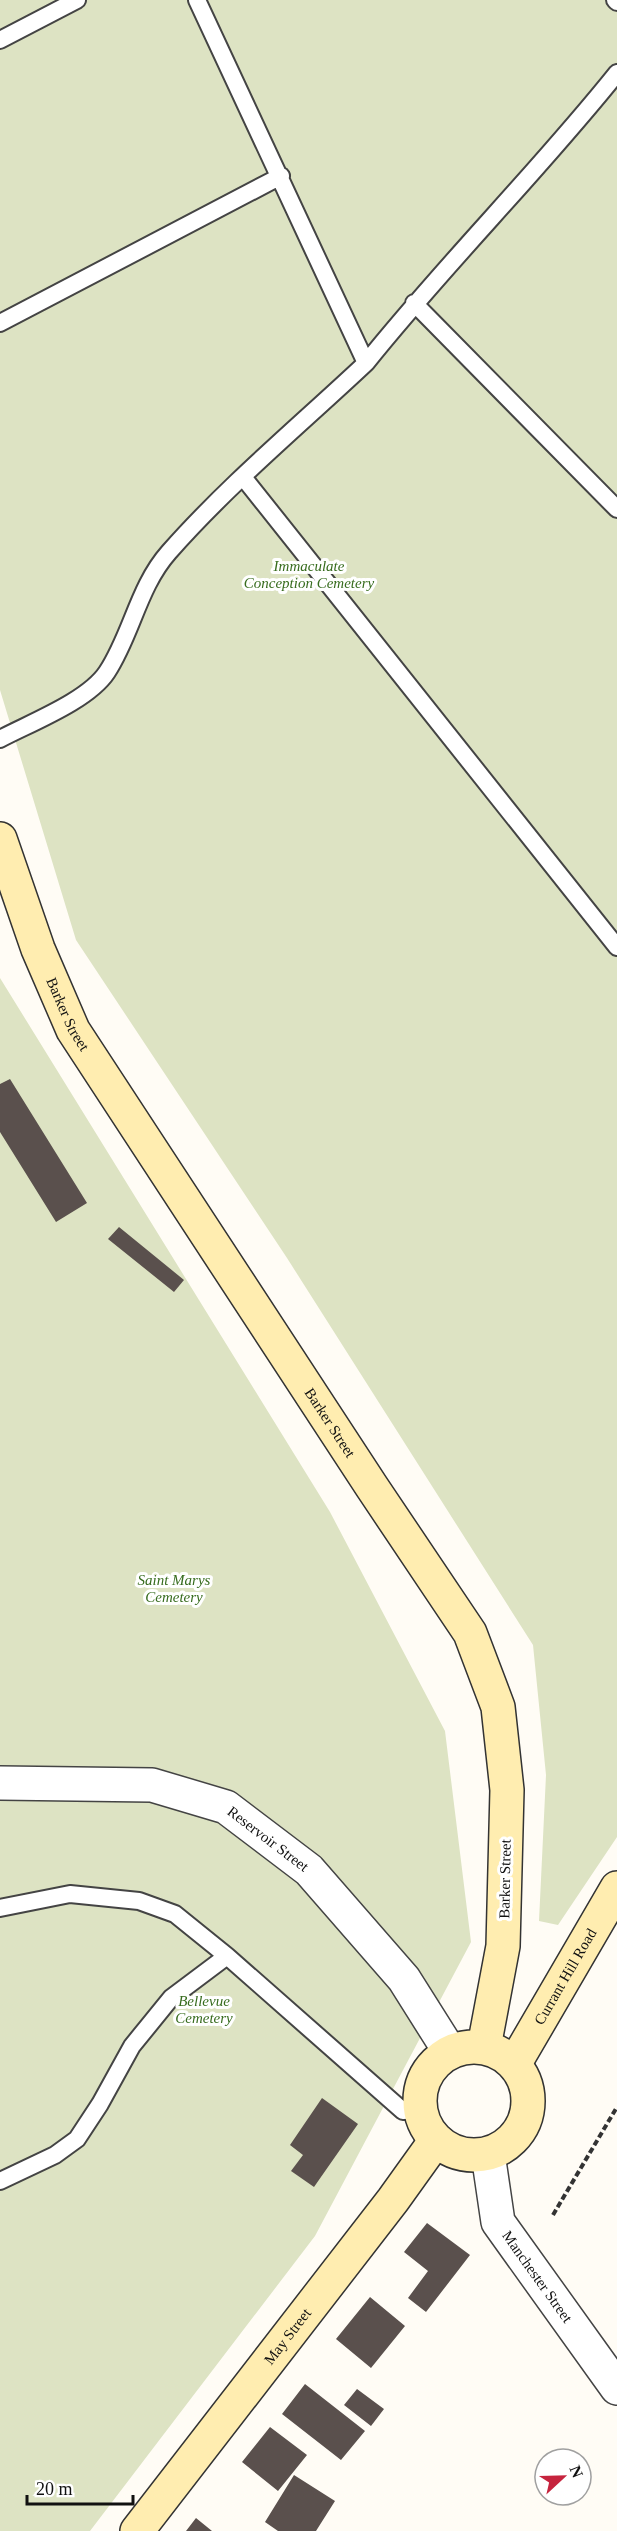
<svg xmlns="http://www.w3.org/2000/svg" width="617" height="2531" font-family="Georgia,serif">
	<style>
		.cemetery { fill: #dde3c3 }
		.building { fill: #5a504d }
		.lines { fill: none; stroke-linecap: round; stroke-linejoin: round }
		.service-casing { stroke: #444; stroke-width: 20 }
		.minor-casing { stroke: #444; stroke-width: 36 }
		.secondary-casing { stroke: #333; stroke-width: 36 }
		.path { stroke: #333; stroke-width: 4; stroke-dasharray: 6 3; stroke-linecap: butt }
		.service { stroke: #fff; stroke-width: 16 }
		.minor { stroke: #fff; stroke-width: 33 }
		.secondary { stroke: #ffedb0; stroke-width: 33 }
		.labels { text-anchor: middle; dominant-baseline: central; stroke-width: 6; stroke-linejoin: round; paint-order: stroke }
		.park-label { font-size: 15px; font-style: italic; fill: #376c1e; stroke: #fff }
		.street-label { font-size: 15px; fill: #111; stroke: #fff }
	</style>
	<rect width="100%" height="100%" fill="#fffcf5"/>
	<path class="cemetery" d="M0 0H617V1837L558 1925 539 1921 546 1775 533 1645 287 1258 76 940 0 690Z
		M0 978 330 1512 445 1731 471 1942 315 2236 90 2531H0Z"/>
	<path class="building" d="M10 1079 87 1203 56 1222 0 1132V1084Z
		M119 1227 184 1280 174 1292 108 1239Z
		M322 2098 358 2124 314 2187 291 2171 303 2155 290 2145Z
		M427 2223 470 2255 426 2312 408 2298 428 2271 404 2252Z
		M370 2297 405 2326 371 2368 336 2339Z
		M305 2384 365 2431 341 2460 282 2414Z
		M357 2389 384 2409 371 2426 344 2405Z
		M270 2427 307 2455 278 2491 242 2462Z
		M294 2475 335 2501 316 2531H278L265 2522Z
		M196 2518 212 2531H186Z"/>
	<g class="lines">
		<g class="service-casing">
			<path id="service" d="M197 0 366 363C446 263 537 173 617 73
				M615 0 617 2
				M0 40 77 0
				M414 303 617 509
				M0 323 281 176
				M243 477 617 947
				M0 739C30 723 88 701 107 672 132 634 138 587 169 552 229 484 300 425 366 363
				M0 1908 70 1894 139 1901 175 1914 227 1956
				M0 2181 55 2155 77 2139 100 2104 132 2046 171 1998 227 1956 403 2111 420 2110"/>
		</g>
		<g class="minor-casing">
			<g id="minor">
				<path id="s1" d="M0 1783 152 1785 226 1807 309 1870 404 1979 450 2052"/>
				<path id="s2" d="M488 2154 498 2222 617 2388"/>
			</g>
		</g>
		<g class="secondary-casing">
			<g id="secondary">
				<path id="s3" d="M0 839 38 949 73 1030 372 1487 470 1633 498 1707 507 1790 503 1946 484 2047"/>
				<circle cx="474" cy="2101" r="54"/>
				<path id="s4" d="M515 2063 617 1888"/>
				<path id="s5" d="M137 2531 393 2200 436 2140"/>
			</g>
		</g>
		<path class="path" d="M553 2215 617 2107"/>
		<use href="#service" class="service"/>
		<use href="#minor" class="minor"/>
		<use href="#secondary" class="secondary"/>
	</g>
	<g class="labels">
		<g class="park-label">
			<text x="309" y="566">Immaculate<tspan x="309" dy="17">Conception Cemetery</tspan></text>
			<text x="174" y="1580">Saint Marys<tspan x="174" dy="17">Cemetery</tspan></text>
			<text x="204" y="2001">Bellevue<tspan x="204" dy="17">Cemetery</tspan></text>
		</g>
		<g class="street-label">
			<text stroke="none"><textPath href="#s3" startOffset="188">Barker Street</textPath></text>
			<text stroke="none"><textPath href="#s3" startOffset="674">Barker Street</textPath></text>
			<text stroke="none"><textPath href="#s1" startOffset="282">Reservoir Street</textPath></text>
			<text transform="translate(505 1879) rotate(-89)">Barker Street</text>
			<text stroke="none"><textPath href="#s4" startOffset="100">Currant Hill Road</textPath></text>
			<text stroke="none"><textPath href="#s2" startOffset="136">Manchester Street</textPath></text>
			<text stroke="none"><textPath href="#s5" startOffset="246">May Street</textPath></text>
		</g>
	</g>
	<g transform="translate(563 2477) rotate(68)"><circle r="28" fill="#ffffff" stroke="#a0a0a0" stroke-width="1.5"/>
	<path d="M0-4.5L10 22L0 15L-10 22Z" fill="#c6243e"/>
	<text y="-9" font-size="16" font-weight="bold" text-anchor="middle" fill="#111111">N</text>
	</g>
	<path d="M27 2495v9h106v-9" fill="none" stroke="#111111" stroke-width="3"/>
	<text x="36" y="2495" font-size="18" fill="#111111" stroke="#ffffff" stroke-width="4.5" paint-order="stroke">20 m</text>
</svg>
